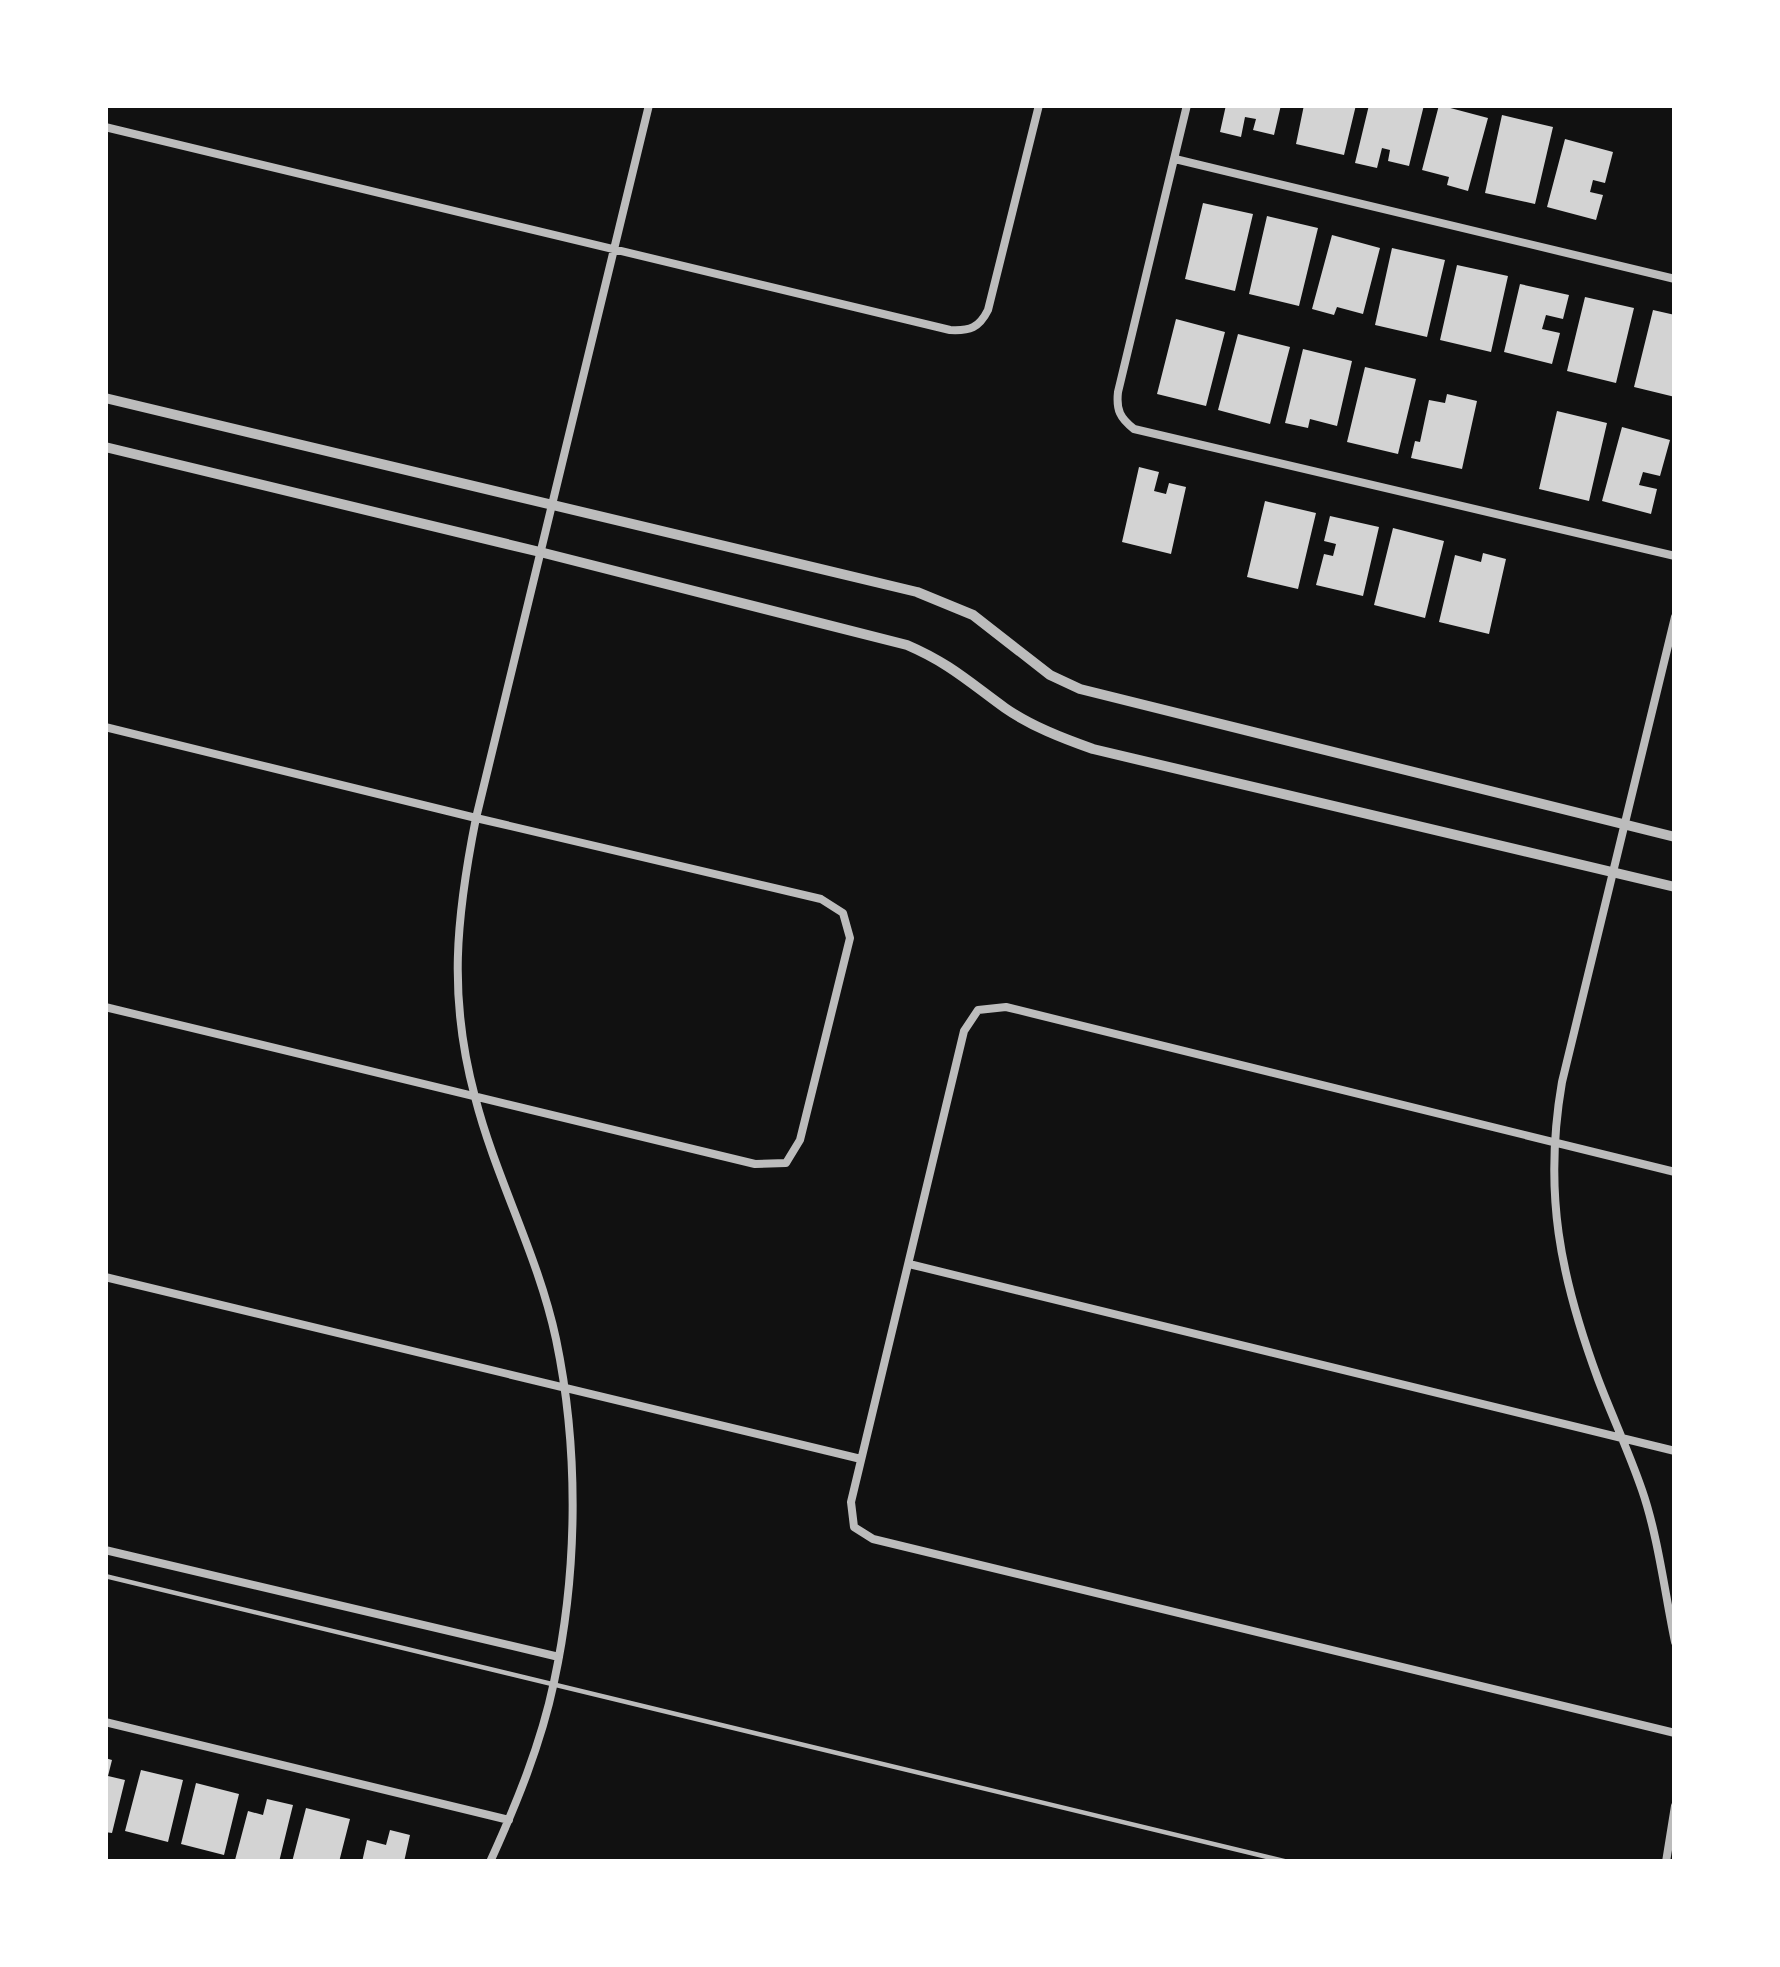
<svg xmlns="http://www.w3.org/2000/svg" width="1780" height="1967" font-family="Overpass,sans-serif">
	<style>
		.building { fill: #d3d3d3 }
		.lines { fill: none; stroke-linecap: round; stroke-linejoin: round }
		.service { stroke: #bcbcbc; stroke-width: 4.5 }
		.minor { stroke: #bcbcbc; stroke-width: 8 }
		.tertiary { stroke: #bcbcbc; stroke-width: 10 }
	</style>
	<rect width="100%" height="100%" fill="#111"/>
	<path class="building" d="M1226 105H1281L1274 135 1253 130 1256 119 1245 117 1241 137 1220 132Z
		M1304 105H1356L1344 155 1296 144Z
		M1369 105H1424L1409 166 1388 161 1390 150 1382 148 1377 168 1355 163Z
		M1439 105 1488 118 1468 191 1447 185 1449 177 1422 170Z
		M1502 115 1553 127 1535 204 1485 193Z
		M1565 139 1613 152 1605 183 1593 180 1590 192 1603 195 1596 220 1547 207Z
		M1203 203 1253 214 1235 291 1185 279Z
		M1267 216 1318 228 1299 306 1249 294Z
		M1332 235 1380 248 1363 314 1337 307 1334 315 1312 309Z
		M1392 248 1445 260 1427 337 1375 325Z
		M1457 265 1508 276 1491 352 1440 340Z
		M1520 284 1569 295 1563 319 1546 315 1542 329 1560 333 1552 364 1504 352Z
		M1585 297 1634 308 1616 383 1567 371Z
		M1653 310 1675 315V397L1634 387Z
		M1176 319 1225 332 1206 406 1157 394Z
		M1238 334 1290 347 1270 424 1218 410Z
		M1303 349 1352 361 1337 426 1310 419 1308 428 1285 423Z
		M1365 367 1416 379 1398 454 1347 442Z
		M1447 394 1477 401 1462 469 1411 458 1415 441 1420 442 1429 400 1445 403Z
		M1557 411 1607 423 1589 501 1539 489Z
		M1622 427 1670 440 1660 476 1643 472 1639 485 1657 489 1651 514 1602 501Z
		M1139 467 1159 472 1154 491 1166 494 1169 483 1186 487 1171 554 1122 542Z
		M1265 501 1316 513 1298 589 1247 577Z
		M1330 516 1379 527 1363 596 1316 585 1324 554 1333 556 1336 544 1324 541Z
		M1393 528 1444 541 1425 618 1374 605Z
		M1483 553 1506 559 1489 634 1439 622 1455 555 1481 562Z
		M105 1758 112 1760 108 1776 125 1780 112 1833 105 1832Z
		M141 1770 183 1780 168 1842 125 1831Z
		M196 1783 239 1794 224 1855 181 1844Z
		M267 1799 293 1805 279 1862 235 1860 248 1811 263 1815Z
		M306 1808 350 1819 339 1862H292Z
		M390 1830 410 1835 404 1862H362L367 1840 386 1845Z"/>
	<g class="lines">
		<path class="service" d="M105 1576 1288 1862"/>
		<path class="minor" d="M1187 105 1118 392C1116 410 1120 418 1134 429L1675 556
			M105 127 950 330C970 331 979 328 988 310L1039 105
			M1175 159 1675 279
			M1675 617 1562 1082C1543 1192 1560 1276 1598 1379 1612 1416 1629 1452 1642 1490 1658 1536 1665 1594 1675 1642
			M105 727 476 818 821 899 843 913 850 938 800 1140 786 1163 755 1164 105 1007
			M1675 1172 1006 1007 978 1010 964 1031 851 1502 854 1527 873 1539 1675 1733
			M909 1264 1675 1451
			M105 1277 861 1459
			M105 1550 559 1657
			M105 1722 509 1820
			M490 1862C516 1805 541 1744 554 1682 578 1571 579 1449 556 1339 538 1255 496 1179 475 1097 448 997 456 918 476 818L649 105
			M1666 1862 1675 1806"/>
		<path class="tertiary" d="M105 398 917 592 973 615 1050 675 1080 689 1675 837
			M105 447 540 552 907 645C949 663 969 682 1005 708 1031 726 1062 738 1093 749L1675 887"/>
	</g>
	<rect width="1780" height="1967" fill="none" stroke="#ffffff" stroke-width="216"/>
</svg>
